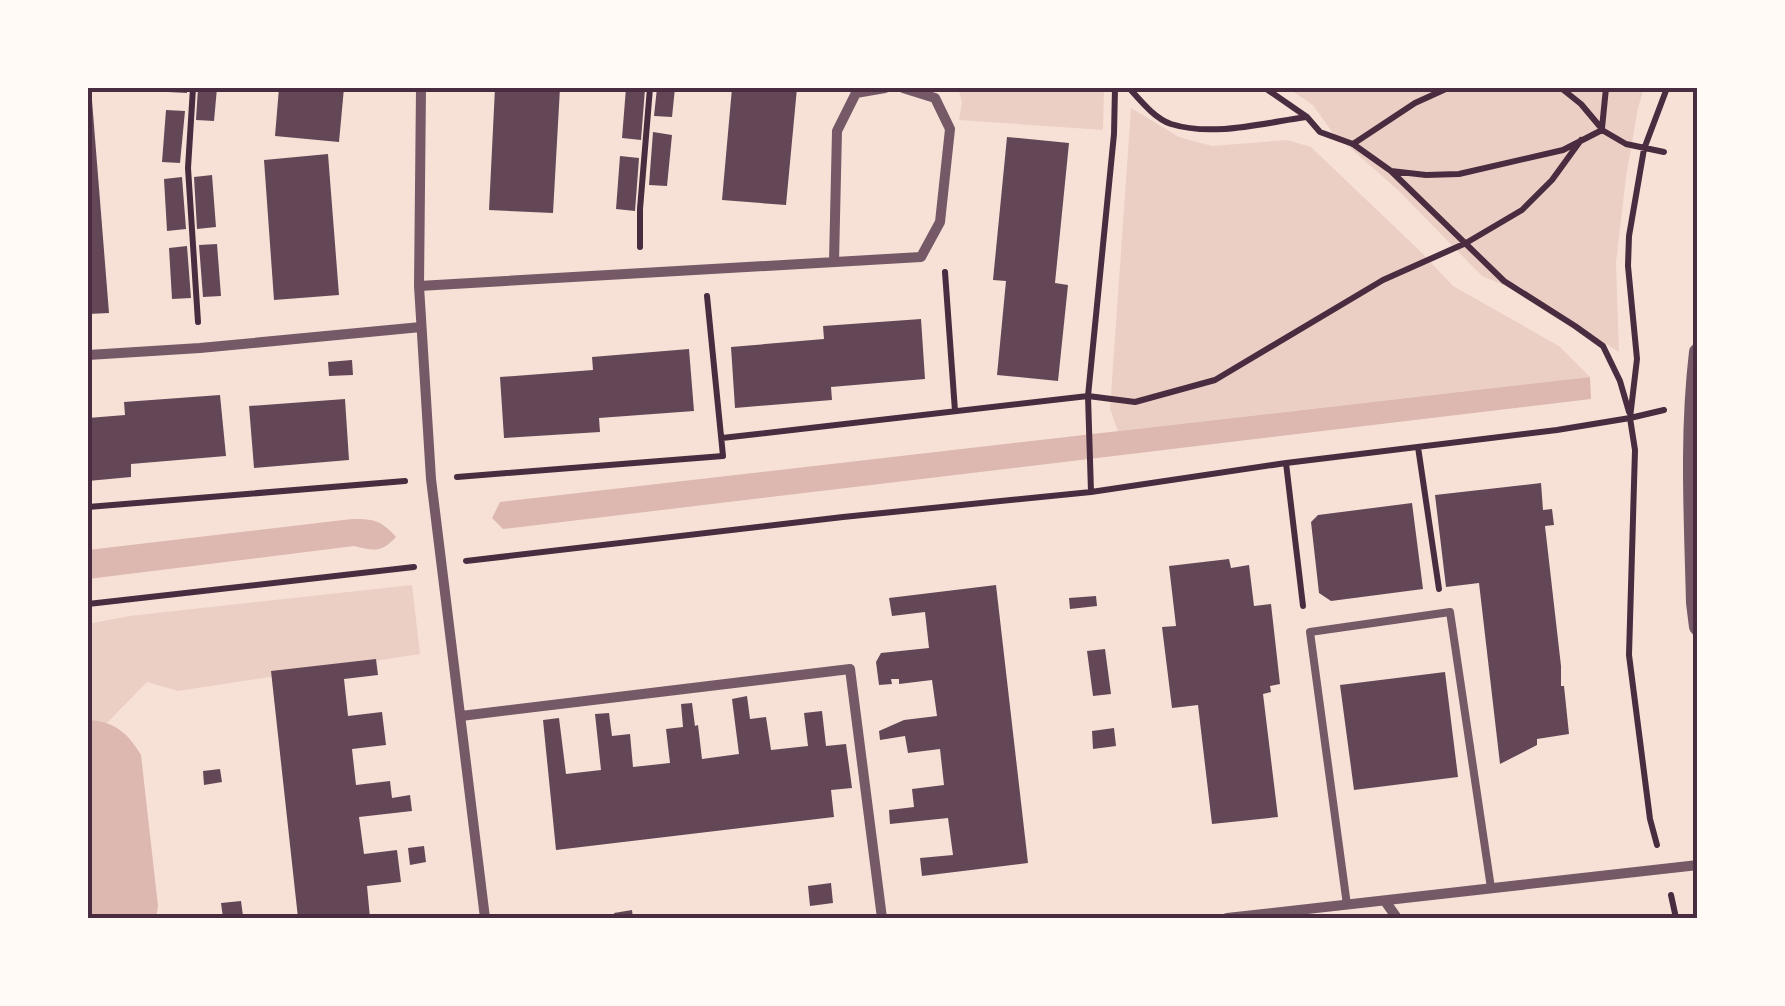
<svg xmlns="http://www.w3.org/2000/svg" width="1785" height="1006" font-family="'Noto Serif',serif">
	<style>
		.green { fill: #ebcfc5 }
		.water { fill: #dcb8b0 }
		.building { fill: #644757 }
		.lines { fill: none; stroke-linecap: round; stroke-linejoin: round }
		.path { stroke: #4a2c40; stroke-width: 6 }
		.service { stroke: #755966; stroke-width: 8 }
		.minor { stroke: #755966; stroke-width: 10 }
		.tertiary { stroke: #755966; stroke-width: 18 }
		.neatline { fill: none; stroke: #4a2c40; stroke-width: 4 }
	</style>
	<rect width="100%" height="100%" fill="#f7e1d7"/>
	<path class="green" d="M958 88H1104L1103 130 959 120 962 102Z
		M1288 88H1644L1638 108 1626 177 1616 263 1619 352 1525 294 1482 276 1398 190 1332 132 1313 105Z
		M1131 108 1179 137 1212 146 1287 140 1311 147 1420 251 1453 286 1559 346 1590 377 1118 431 1110 409Z
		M412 585 420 654 178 691 147 682 107 723 88 720V624L129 616Z"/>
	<path class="water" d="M1590 377 1591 399 503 529 492 518 500 502Z
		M352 519C374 519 381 520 396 537 381 553 375 551 354 546L88 579V550Z
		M88 720C114 721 128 733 141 755L158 906 156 918H88Z"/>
	<path class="building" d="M88 88H91L109 313 88 314Z
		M168 88H187V93L168 92Z
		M198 88H217L214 121 196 120Z
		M279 88H344L339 142 275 136Z
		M495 88H560L553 213 489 210Z
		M626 88 645 89 641 140 622 138Z
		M657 88H675L672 117 654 116Z
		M732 88H797L786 205 722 200Z
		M166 110 185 111 180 163 162 162Z
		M653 132 672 135 667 186 649 185Z
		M1007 137 1069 143 1055 283 1068 285 1058 381 997 375 1006 281 993 280Z
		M328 154 339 295 274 300 264 160Z
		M620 156 639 158 635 211 616 209Z
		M212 175 216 227 197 229 194 177Z
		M182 177 186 229 167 231 164 179Z
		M217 244 221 296 203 297 199 245Z
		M187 246 191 298 172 299 169 248Z
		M921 319 925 379 831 387 832 400 735 408 731 347 824 339 823 326Z
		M689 349 694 411 599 418 600 432 504 438 500 377 593 370 592 357Z
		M352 360 353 375 329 376 328 362Z
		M220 395 226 456 131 464V477L88 481V418L125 415 124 402Z
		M345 399 349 460 254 468 249 406Z
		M1541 483 1543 510 1552 509 1554 525 1545 526 1561 666V686H1564L1569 734 1537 739V745L1500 764 1479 583 1446 587 1435 495Z
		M1412 503 1423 589 1331 601 1319 593 1311 522 1318 515Z
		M1229 559 1231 568 1249 565 1254 606 1271 604 1280 684 1270 686 1271 692 1263 694 1278 817 1212 824 1198 705 1172 708 1162 627 1176 626 1169 566Z
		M996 585 1028 863 922 876 920 858 953 855 948 818 890 824 889 810 914 807 912 789 944 785 940 749 908 753 905 736 880 740 879 731 904 720 937 716 932 680 899 684V679H891L892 684 879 685 876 662 881 653 929 648 925 612 892 616 889 598Z
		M1096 596 1097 606 1070 609 1069 598Z
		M1105 649 1111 694 1093 696 1087 651Z
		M376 659 378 675 344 679 348 716 382 712 386 745 352 749 356 785 390 781 392 798 410 795 412 811 359 817 364 854 397 850 401 882 367 886 370 918H298L271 671Z
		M1445 672 1458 777 1354 790 1340 685Z
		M747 696 750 719 766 717 771 750 808 746 804 713 822 711 826 746 846 744 852 788 831 790 834 817 556 850 543 720 559 718 566 774 601 770 595 714 609 713 612 736 630 734 633 767 670 763 666 729 683 727 681 704 692 703 695 726 698 725 702 759 739 754 732 699Z
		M1114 728 1116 746 1093 749 1092 731Z
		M220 769 222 782 204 785 203 771Z
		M424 846 426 862 410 865 408 848Z
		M831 883 833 903 810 906 808 886Z
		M241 901 243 916 223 918 221 903Z
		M632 910 633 918H615L614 913Z"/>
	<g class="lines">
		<path class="path" d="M193 88 188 168 198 322
			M1129 88C1140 100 1154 118 1171 124 1213 137 1264 123 1306 117
			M1265 88 1307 117 1320 132 1353 144 1391 171 1426 175 1459 174 1563 150 1602 130 1626 144 1664 152
			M1561 88 1581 104 1602 129
			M1602 128 1606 88
			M1353 144 1415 103 1448 88
			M1391 171 1504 281 1575 326 1603 346 1620 381 1629 412
			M640 247V209L650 88
			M945 272 955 411
			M722 438 1088 396 1135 402 1215 380 1383 280 1466 243 1522 210 1552 180 1581 140
			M1418 447 1439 589
			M1286 463 1303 606
			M457 477 723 456 707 296
			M1091 492 1088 396 1114 134 1115 88
			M88 507 405 481
			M466 561 843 517 1091 492 1286 463 1557 430 1630 418 1664 410
			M88 604 414 567
			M1657 845 1650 819 1629 655 1635 450 1630 418 1637 359 1628 266 1629 236 1644 149 1667 88
			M1671 895 1676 918"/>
		<path class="service" d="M1347 905 1310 632 1450 612 1491 888"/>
		<path class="minor" d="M421 88 419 286 431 479 485 918
			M834 262 837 131 856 93 885 88
			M419 286 921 257 940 222 950 129 935 98 903 88
			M88 355 200 348 421 327
			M461 716 850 669 882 918
			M1385 901 1397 918
			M1227 918 1698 865"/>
		<path class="tertiary" d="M1698 352C1688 436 1693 519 1695 603L1698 627"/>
	</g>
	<rect width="1785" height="1006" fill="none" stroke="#fffaf5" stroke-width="180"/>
	<rect x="90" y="90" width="1605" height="826" class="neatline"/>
</svg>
